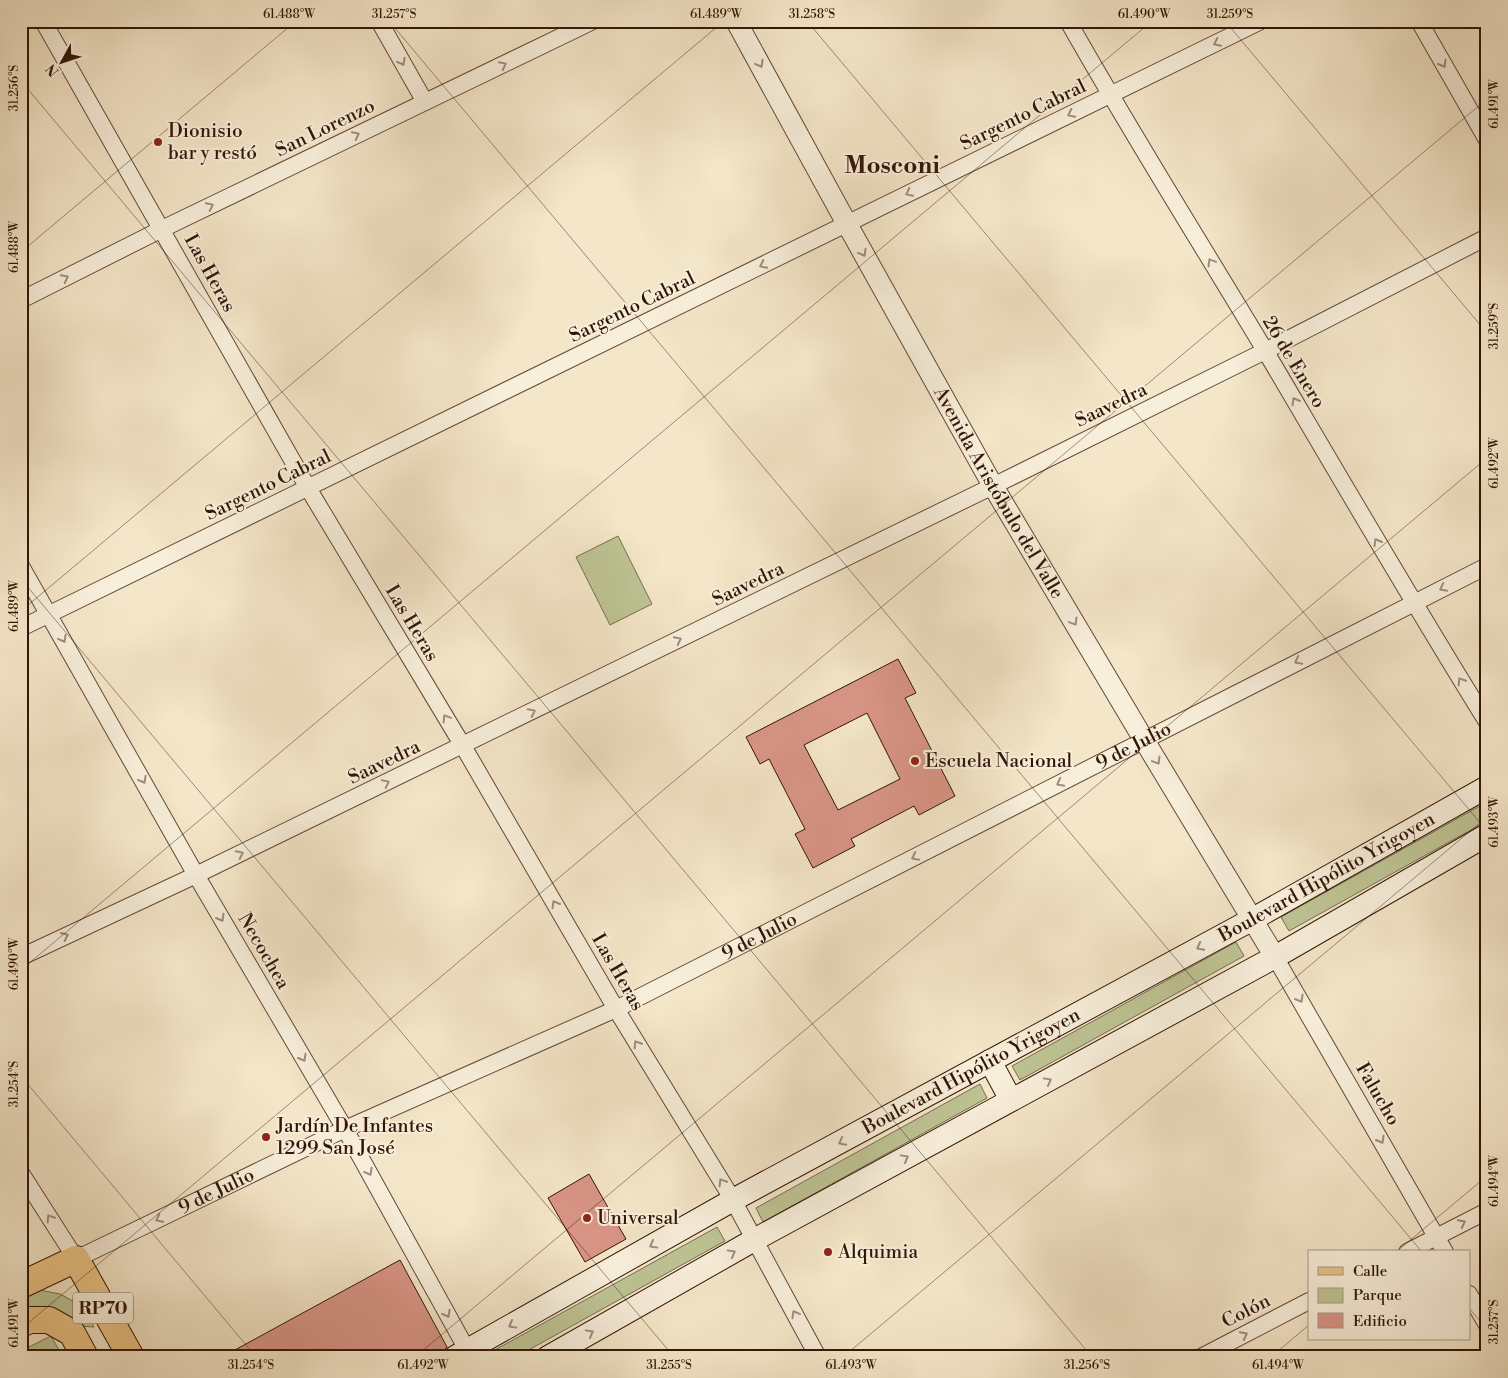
<svg xmlns="http://www.w3.org/2000/svg" width="1508" height="1378" font-family="'Libre Bodoni',serif">
	<style>
		.green { fill: #bec494; stroke: #786c4e }
		.building { fill: #d99586; stroke: #331507; fill-rule: evenodd }
		.lines { fill: none; stroke-linecap: round; stroke-linejoin: round }
		.minor-casing { stroke: #634937; stroke-width: 18 }
		.tertiary-casing { stroke: #634937; stroke-width: 22 }
		.secondary-casing { stroke: #331507; stroke-width: 24 }
		.primary-casing { stroke: #331507; stroke-width: 28 }
		.minor { stroke: #f8efdb; stroke-width: 16 }
		.tertiary { stroke: #f8efdb; stroke-width: 20 }
		.secondary { stroke: #f8efdb; stroke-width: 22 }
		.primary { stroke: #eac384; stroke-width: 26 }
		.oneway { stroke: #9f8d7c }
		.ticks { fill: none; stroke: #331507; stroke-width: 1; stroke-opacity: 0.45 }
		.poi-dot { fill: #8f2418; stroke: #f8efdb; stroke-width: 2 }
		.labels { text-anchor: middle; dominant-baseline: central; stroke-width: 4; stroke-linejoin: round; paint-order: stroke }
		.shield { fill: #f8efdb; stroke: #6e5647; stroke-width: 1 }
		.shield-label { font-size: 18px; font-weight: bold; fill: #331507 }
		.street-label { font-size: 19px; fill: #331507; stroke: #f8efdb }
		.poi-label { font-size: 19px; fill: #331507; stroke: #f8efdb; text-anchor: start }
		.district-label { font-size: 24px; font-weight: bold; fill: #331507; stroke: #f8efdb }
		.neatline { fill: none; stroke: #331507; stroke-width: 2 }
		.ticks-label { font-size: 12px; text-anchor: middle; fill: #331507 }
	</style>
	<rect width="100%" height="100%" fill="#f4e6c8"/>
	<filter id="stains"><feTurbulence type="fractalNoise" baseFrequency=".004" numOctaves="4"/><feColorMatrix values="0 0 0 0 .2 0 0 0 0 .09 0 0 0 0 .02 0 0 0 .5 -.17"/></filter>
	<radialGradient id="worn" r=".72"><stop offset=".6" stop-color="#630" stop-opacity="0"/><stop offset="1" stop-color="#630" stop-opacity=".3"/></radialGradient>
	<path class="green" d="M618 536 652 604 610 625 576 557Z
		M1487 802V821L1289 931 1281 917Z
		M1236 942 1244 956 1020 1080 1012 1066Z
		M980 1084 987 1098 763 1222 756 1208Z
		M717 1227 725 1241 516 1357H497L493 1351Z
		M39 1290 60 1294 82 1306 94 1327 78 1326 21 1313V1298Z
		M51 1336 63 1357H21V1351Z"/>
	<path class="building" d="M898 659 916 693 905 698 955 796 919 815 914 806 851 839 855 846 813 868 795 834 805 829 769 759 760 764 746 737ZM867 713 900 779 838 810 804 745Z
		M589 1174 626 1239 585 1262 548 1198Z
		M400 1260 447 1347 443 1352 434 1357H222Z"/>
	<g class="lines">
		<g class="minor-casing">
			<g id="minor">
				<path d="M43 21 308 488 463 746 616 1009 733 1200 818 1357"/>
				<path d="M379 21 425 102"/>
				<path d="M1068 21C1131 133 1200 242 1266 352 1339 476 1411 600 1487 722"/>
				<path d="M1419 21 1487 140"/>
				<path d="M21 300 162 229 593 21"/>
				<path d="M21 566 196 875 345 1129 471 1357"/>
				<path d="M21 628 1261 21"/>
				<path d="M21 957 196 875 993 486 1265 351 1487 237"/>
				<path d="M1275 957 1445 1252"/>
				<path id="s1" d="M21 1173 76 1259 345 1129 616 1009 1487 566"/>
				<path d="M1407 1252 1487 1211"/>
				<path d="M1469 1294 1487 1325"/>
				<path d="M1201 1357 1309 1301"/>
			</g>
		</g>
		<g class="tertiary-casing">
			<g id="tertiary">
				<path id="s2" d="M736 21 847 224 993 486 1144 740 1275 957"/>
			</g>
		</g>
		<g class="secondary-casing">
			<g id="secondary">
				<path d="M990 1061 1011 1100"/>
				<path id="s3" d="M455 1357 733 1200 1253 919 1487 787"/>
				<path d="M548 1357 754 1240 1275 957 1487 835"/>
			</g>
		</g>
		<g class="primary-casing">
			<path id="primary" d="M21 1285 76 1259 131 1357
				M21 1324 30 1320H49L72 1333 85 1357"/>
		</g>
		<use href="#minor" class="minor"/>
		<use href="#tertiary" class="tertiary"/>
		<use href="#secondary" class="secondary"/>
		<use href="#primary" class="primary"/>
	</g>
	<defs><path id="oneway-chevron" d="M-2-3.5L2.5 0L-2 3.5" fill="none" stroke-width="1.6" stroke-linecap="round" stroke-linejoin="round" transform="scale(1.25)"/></defs>
	<g class="oneway">
		<use href="#oneway-chevron" transform="translate(1217 43) rotate(154)"/>
		<use href="#oneway-chevron" transform="translate(402 62) rotate(61)"/>
		<use href="#oneway-chevron" transform="translate(760 64) rotate(61)"/>
		<use href="#oneway-chevron" transform="translate(1443 64) rotate(60)"/>
		<use href="#oneway-chevron" transform="translate(503 65) rotate(-26)"/>
		<use href="#oneway-chevron" transform="translate(1071 114) rotate(154)"/>
		<use href="#oneway-chevron" transform="translate(356 135) rotate(-26)"/>
		<use href="#oneway-chevron" transform="translate(909 193) rotate(154)"/>
		<use href="#oneway-chevron" transform="translate(210 206) rotate(-26)"/>
		<use href="#oneway-chevron" transform="translate(863 253) rotate(61)"/>
		<use href="#oneway-chevron" transform="translate(1211 262) rotate(-121)"/>
		<use href="#oneway-chevron" transform="translate(763 265) rotate(154)"/>
		<use href="#oneway-chevron" transform="translate(65 278) rotate(-27)"/>
		<use href="#oneway-chevron" transform="translate(1295 401) rotate(-120)"/>
		<use href="#oneway-chevron" transform="translate(1377 542) rotate(-120)"/>
		<use href="#oneway-chevron" transform="translate(1443 588) rotate(153)"/>
		<use href="#oneway-chevron" transform="translate(1074 622) rotate(59)"/>
		<use href="#oneway-chevron" transform="translate(63 639) rotate(61)"/>
		<use href="#oneway-chevron" transform="translate(678 640) rotate(-26)"/>
		<use href="#oneway-chevron" transform="translate(1298 661) rotate(153)"/>
		<use href="#oneway-chevron" transform="translate(1461 681) rotate(-122)"/>
		<use href="#oneway-chevron" transform="translate(532 712) rotate(-26)"/>
		<use href="#oneway-chevron" transform="translate(446 718) rotate(-121)"/>
		<use href="#oneway-chevron" transform="translate(1157 761) rotate(59)"/>
		<use href="#oneway-chevron" transform="translate(143 780) rotate(61)"/>
		<use href="#oneway-chevron" transform="translate(386 783) rotate(-26)"/>
		<use href="#oneway-chevron" transform="translate(1060 783) rotate(153)"/>
		<use href="#oneway-chevron" transform="translate(240 854) rotate(-26)"/>
		<use href="#oneway-chevron" transform="translate(915 857) rotate(153)"/>
		<use href="#oneway-chevron" transform="translate(555 904) rotate(-120)"/>
		<use href="#oneway-chevron" transform="translate(221 918) rotate(60)"/>
		<use href="#oneway-chevron" transform="translate(65 936) rotate(-25)"/>
		<use href="#oneway-chevron" transform="translate(1200 947) rotate(152)"/>
		<use href="#oneway-chevron" transform="translate(1300 999) rotate(60)"/>
		<use href="#oneway-chevron" transform="translate(637 1044) rotate(-122)"/>
		<use href="#oneway-chevron" transform="translate(303 1058) rotate(60)"/>
		<use href="#oneway-chevron" transform="translate(1048 1081) rotate(-29)"/>
		<use href="#oneway-chevron" transform="translate(1381 1140) rotate(60)"/>
		<use href="#oneway-chevron" transform="translate(842 1142) rotate(152)"/>
		<use href="#oneway-chevron" transform="translate(905 1158) rotate(-29)"/>
		<use href="#oneway-chevron" transform="translate(369 1172) rotate(61)"/>
		<use href="#oneway-chevron" transform="translate(722 1182) rotate(-122)"/>
		<use href="#oneway-chevron" transform="translate(50 1218) rotate(-122)"/>
		<use href="#oneway-chevron" transform="translate(159 1219) rotate(154)"/>
		<use href="#oneway-chevron" transform="translate(1462 1223) rotate(-27)"/>
		<use href="#oneway-chevron" transform="translate(653 1245) rotate(151)"/>
		<use href="#oneway-chevron" transform="translate(732 1253) rotate(-29)"/>
		<use href="#oneway-chevron" transform="translate(447 1314) rotate(61)"/>
		<use href="#oneway-chevron" transform="translate(795 1314) rotate(-119)"/>
		<use href="#oneway-chevron" transform="translate(512 1325) rotate(151)"/>
		<use href="#oneway-chevron" transform="translate(590 1333) rotate(-29)"/>
		<use href="#oneway-chevron" transform="translate(1244 1335) rotate(-27)"/>
	</g>
	<path class="ticks" d="M389 21 1422 1252M807 21 1487 831M1225 21 1487 333M21 81 1092 1357M21 252 296 21M21 579 674 1357M21 611 724 21M21 970 1152 21M21 1076 256 1357M1396 1252 1487 1176M1469 1308 1487 1329M21 1329 1487 99M415 1357 1487 458M843 1357 1487 817M1271 1357 1309 1325"/>
	<g class="poi-dot">
		<circle cx="158" cy="142" r="5"/>
		<circle cx="915" cy="761" r="5"/>
		<circle cx="266" cy="1137" r="5"/>
		<circle cx="587" cy="1218" r="5"/>
		<circle cx="828" cy="1252" r="5"/>
	</g>
	<g class="labels">
		<rect class="shield" x="73" y="1292.5" width="60" height="31" rx="4"/>
		<g class="shield-label">
			<text x="103" y="1308">RP70</text>
		</g>
		<g class="street-label">
			<text transform="translate(1023 115) rotate(-26)">Sargento Cabral</text>
			<text transform="translate(325 128) rotate(-26)">San Lorenzo</text>
			<text transform="translate(210 273) rotate(61)">Las Heras</text>
			<text transform="translate(632 307) rotate(-26)">Sargento Cabral</text>
			<text transform="translate(1294 362) rotate(59)">26 de Enero</text>
			<text transform="translate(1111 405) rotate(-26)">Saavedra</text>
			<text transform="translate(268 485) rotate(-26)">Sargento Cabral</text>
			<text stroke="none"><textPath href="#s2" startOffset="540">Avenida Aristóbulo del Valle</textPath></text>
			<text transform="translate(748 584) rotate(-26)">Saavedra</text>
			<text transform="translate(412 623) rotate(59)">Las Heras</text>
			<text stroke="none"><textPath href="#s1" startOffset="1278">9 de Julio</textPath></text>
			<text transform="translate(384 762) rotate(-26)">Saavedra</text>
			<text stroke="none"><textPath href="#s3" startOffset="995">Boulevard Hipólito Yrigoyen</textPath></text>
			<text stroke="none"><textPath href="#s1" startOffset="858">9 de Julio</textPath></text>
			<text transform="translate(264 951) rotate(60)">Necochea</text>
			<text transform="translate(618 972) rotate(60)">Las Heras</text>
			<text stroke="none"><textPath href="#s3" startOffset="590">Boulevard Hipólito Yrigoyen</textPath></text>
			<text transform="translate(1378 1094) rotate(60)">Falucho</text>
			<text stroke="none"><textPath href="#s1" startOffset="258">9 de Julio</textPath></text>
			<text transform="translate(1246 1311) rotate(-27)">Colón</text>
		</g>
		<g class="poi-label">
			<text x="168" y="131">Dionisio<tspan x="168" dy="22">bar y restó</tspan></text>
			<text x="925" y="761">Escuela Nacional</text>
			<text x="276" y="1126">Jardín De Infantes<tspan x="276" dy="22">1299 San José</tspan></text>
			<text x="597" y="1218">Universal</text>
			<text x="838" y="1252">Alquimia</text>
		</g>
		<g class="district-label">
			<text x="892" y="166">Mosconi</text>
		</g>
	</g>
	<rect width="1508" height="1378" fill="none" stroke="#f4e6c8" stroke-width="55"/>
	<rect x="1308" y="1250" width="162" height="90" fill="#f8efdb" stroke="#a99886"/>
	<rect x="1318" y="1267" width="25" height="8" fill="#eac384" stroke="#a99886"/>
	<text x="1353" y="1276" font-size="15" fill="#331507">Calle</text>
	<rect x="1318" y="1288" width="25" height="15" fill="#bec494" stroke="#a99886"/>
	<text x="1353" y="1300" font-size="15" fill="#331507">Parque</text>
	<rect x="1318" y="1313" width="25" height="15" fill="#d99586" stroke="#a99886"/>
	<text x="1353" y="1326" font-size="15" fill="#331507">Edificio</text>
	<g transform="translate(62 62) rotate(230)" stroke="#f8efdb" stroke-width="4" paint-order="stroke">
	<path d="M0-4L9 19L0 12L-9 19Z" fill="#331507"/>
	<text y="-8" font-size="14" font-weight="bold" text-anchor="middle" fill="#331507">N</text>
	</g>
	<rect x="28" y="28" width="1452" height="1322" class="neatline"/>
	<g class="ticks-label">
		<text x="289" y="18">61.488°W</text>
		<text x="394" y="18">31.257°S</text>
		<text x="716" y="18">61.489°W</text>
		<text x="812" y="18">31.258°S</text>
		<text x="1144" y="18">61.490°W</text>
		<text x="1230" y="18">31.259°S</text>
		<text transform="translate(14 88) rotate(-90)" y="4">31.256°S</text>
		<text transform="translate(1494 104) rotate(-90)" y="4">61.491°W</text>
		<text transform="translate(14 247) rotate(-90)" y="4">61.488°W</text>
		<text transform="translate(1494 326) rotate(-90)" y="4">31.259°S</text>
		<text transform="translate(1494 463) rotate(-90)" y="4">61.492°W</text>
		<text transform="translate(14 606) rotate(-90)" y="4">61.489°W</text>
		<text transform="translate(1494 822) rotate(-90)" y="4">61.493°W</text>
		<text transform="translate(14 964) rotate(-90)" y="4">61.490°W</text>
		<text transform="translate(14 1084) rotate(-90)" y="4">31.254°S</text>
		<text transform="translate(1494 1181) rotate(-90)" y="4">61.494°W</text>
		<text transform="translate(1494 1322) rotate(-90)" y="4">31.257°S</text>
		<text transform="translate(14 1323) rotate(-90)" y="4">61.491°W</text>
		<text x="251" y="1369">31.254°S</text>
		<text x="423" y="1369">61.492°W</text>
		<text x="669" y="1369">31.255°S</text>
		<text x="851" y="1369">61.493°W</text>
		<text x="1087" y="1369">31.256°S</text>
		<text x="1278" y="1369">61.494°W</text>
	</g>
	<rect width="100%" height="100%" filter="url(#stains)"/>
	<rect width="100%" height="100%" fill="url(#worn)"/>
</svg>
